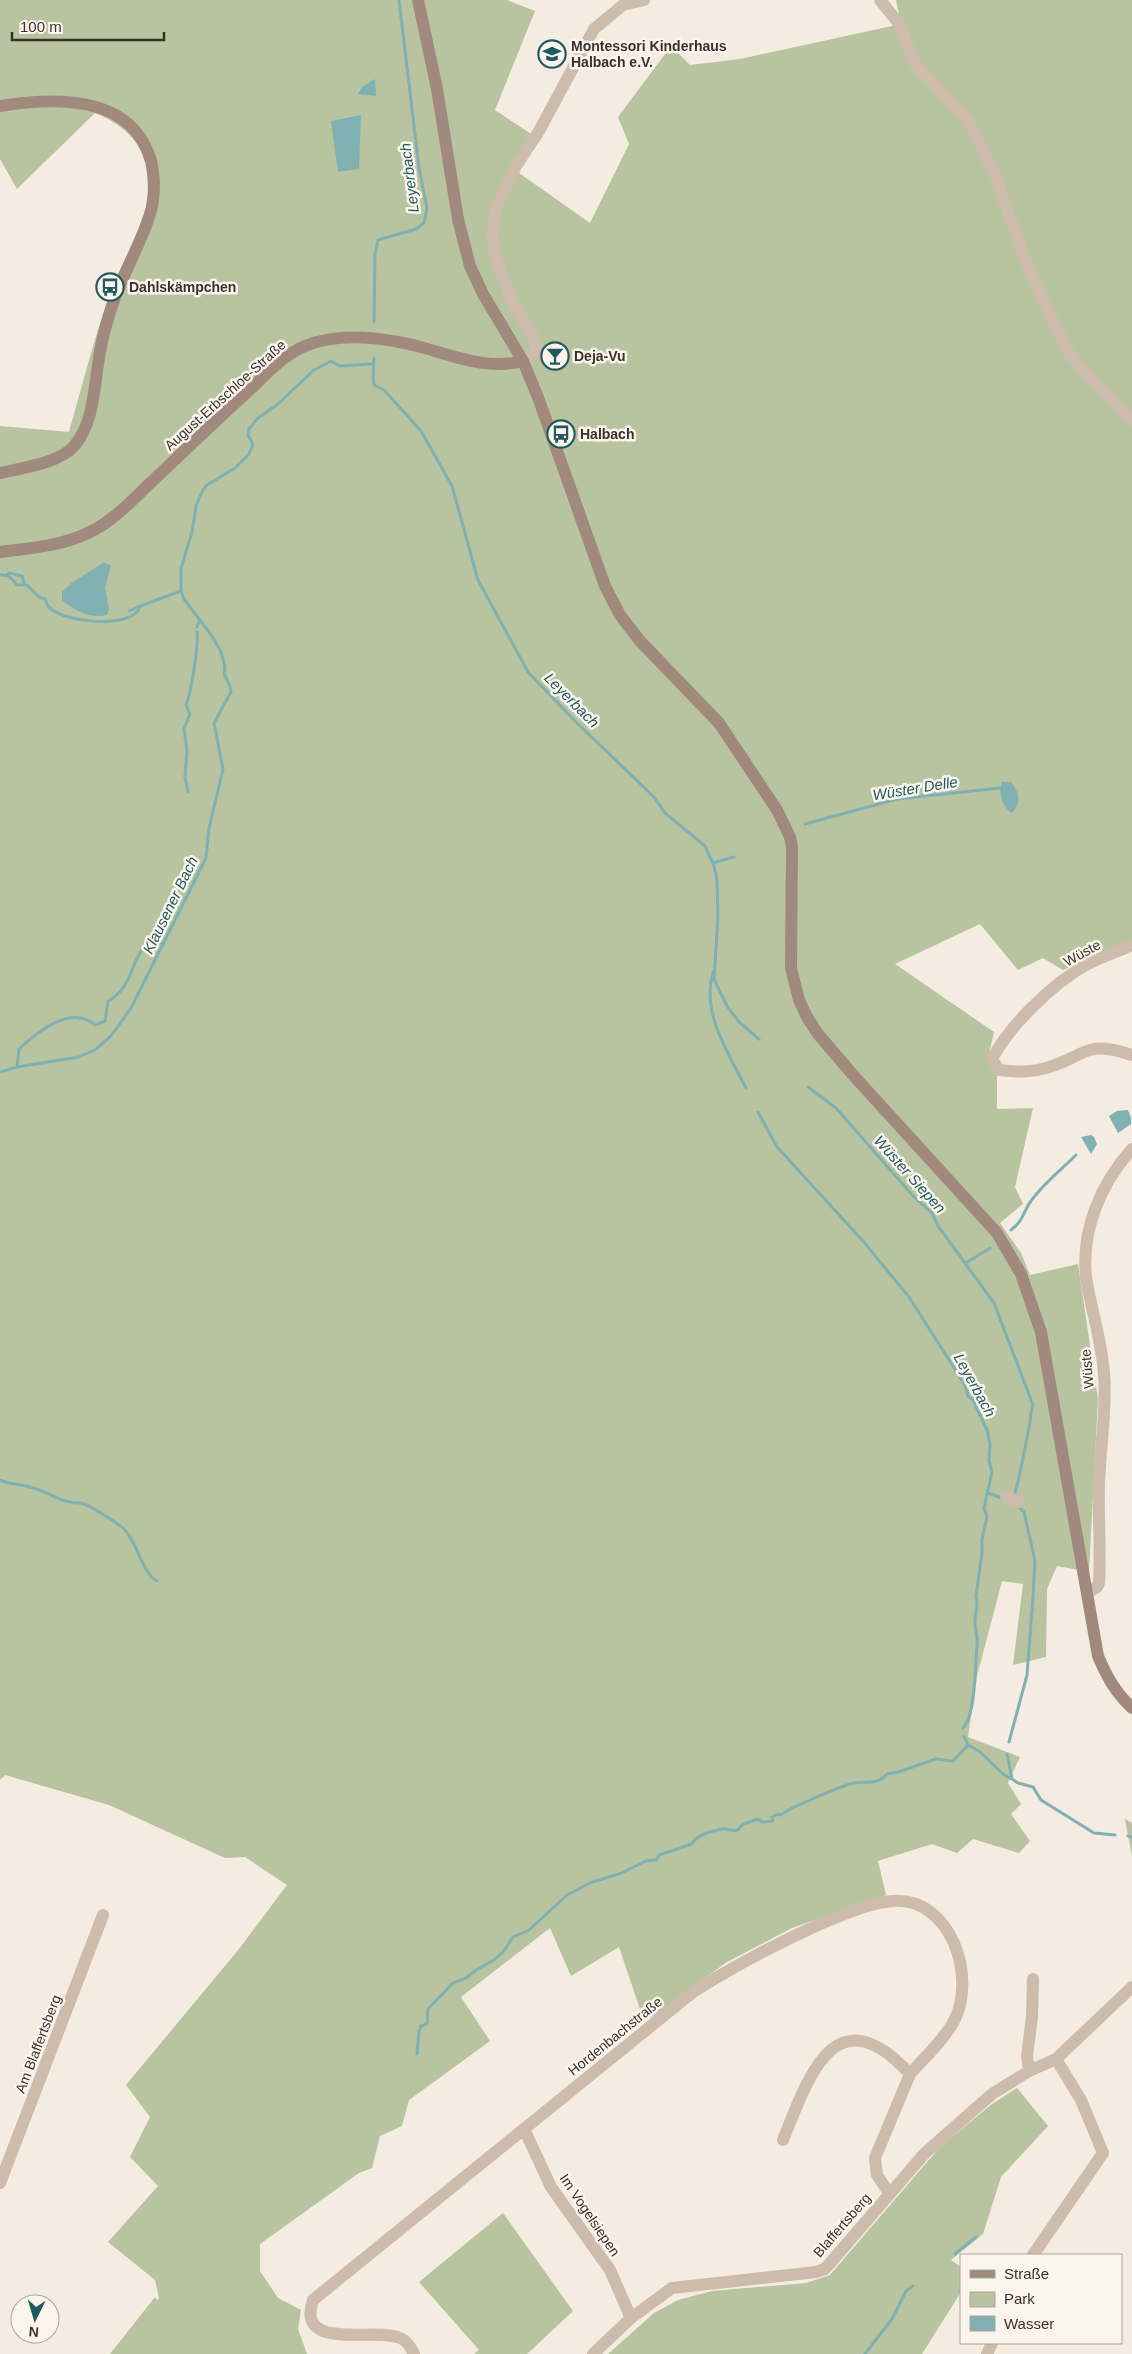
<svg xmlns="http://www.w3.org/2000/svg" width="1132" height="2354" font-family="Helvetica,sans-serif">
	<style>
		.green { fill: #b8c4a0 }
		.water { fill: #7fb0b2 }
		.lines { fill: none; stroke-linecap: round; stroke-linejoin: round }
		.stream { stroke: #7fb0b2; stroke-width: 3 }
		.street { stroke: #cdbbac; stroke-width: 12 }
		.secondary { stroke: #a18a7d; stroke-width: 12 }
		.labels { text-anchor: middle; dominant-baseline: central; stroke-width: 5; stroke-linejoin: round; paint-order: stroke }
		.poi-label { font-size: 14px; font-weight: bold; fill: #3b302b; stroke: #fbf5ee; text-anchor: start }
		.street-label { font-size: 14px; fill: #3b302b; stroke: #fbf5ee }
		.water-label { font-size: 15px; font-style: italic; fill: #1f5a5e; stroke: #fbf5ee }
	</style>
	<rect width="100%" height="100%" fill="#f4ebe1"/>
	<path class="green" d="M0 0H507L535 11 495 110 531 134 512 168 590 223 629 144 618 117 671 46 690 65 740 59 901 24 896 0H1132V942L1063 970 1043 958 1018 970 980 924 895 964 994 1032 988 1058 997 1068V1109L1033 1108 1015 1187 1023 1204 1000 1223 1021 1253 1030 1275 1078 1264 1098 1399 1089 1572 1057 1566 1047 1589 1046 1657 1013 1665 1023 1584 1002 1581 977 1676 968 1737 1020 1757 1008 1783 1021 1804 1011 1814 1030 1841 1019 1853 973 1839 957 1853 932 1844 878 1861 886 1895 792 1928 727 1962 669 2004 791 1937 644 2021 619 1947 571 1976 550 1928 461 1997 490 2041 409 2100 402 2126 380 2136 372 2168 359 2173 260 2244V2271L278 2298 301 2310 298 2329 307 2354H110L155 2297 157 2300 159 2298 155 2280 108 2242 158 2186 130 2157 150 2117 126 2085 239 1949 287 1885 245 1857 225 1858 109 1805 5 1775 0 1780V426L69 432C82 387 93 341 109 297 118 269 135 244 144 217 159 168 141 131 95 113L17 189 0 159Z
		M1125 1819 1132 1823V1856Z
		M1017 2088 1048 2126 1001 2177 983 2234 951 2260 961 2267V2292L922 2354H608L654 2313 678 2300 712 2291 806 2283 830 2275 940 2147 992 2104Z
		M503 2213 573 2311 527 2354H474L479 2350 419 2282Z"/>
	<path class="water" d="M375 79 376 96 358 94 362 87Z
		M361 115 359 169 338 172 331 121Z
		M104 562 111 566 105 587 109 609 107 615C89 619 76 611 62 600V592L70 584Z
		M1002 782H1011C1020 793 1021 803 1012 813 1002 807 998 793 1002 782Z
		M1128 1110 1131 1118V1124L1118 1133 1109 1116 1117 1111Z
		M1091 1135 1094 1137 1097 1144 1091 1154 1081 1137Z"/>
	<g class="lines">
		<path class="stream" d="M374 322 375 254 378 240 416 229 424 223 427 208 419 168 399 0
			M374 358 373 379 374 385 384 390 421 431 452 486 478 580 528 672 575 721 654 797 665 813 705 846 714 866 717 880 718 917 714 979 727 1006 739 1022 759 1039
			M0 575C9 574 12 579 17 585H27L39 597 45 599C46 601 47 604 48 606 61 623 135 630 140 606L181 591
			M7 575 9 573 22 576 24 583
			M129 611 140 606
			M197 627 200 620
			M188 792 185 777 187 750 184 729 190 714 186 705C191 694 199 642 197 632
			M805 824 897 799 1000 788
			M713 863 734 857
			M713 972C701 1013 728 1052 746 1088
			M17 1067 19 1049C37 1032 71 1004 95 1025L105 1021 108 1001C134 988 130 957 151 939L164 944
			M0 1072 17 1067 79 1057 96 1049 111 1036 131 1008 206 858 209 828 223 769 214 723 231 692 230 686 224 674 225 666 221 652 212 636 184 599 181 591V568L192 532 196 506 203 490 207 485 235 468 249 454 253 444 248 435 249 429 258 418 277 405 314 370 331 361 340 366 372 364
			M808 1087 836 1108 914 1197 932 1213 938 1226 994 1303 1033 1405C1030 1413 1031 1420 1029 1428 1024 1451 1021 1474 1014 1496
			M758 1112 777 1147 863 1241 909 1297 965 1385 968 1396 973 1400 987 1430 990 1444 989 1461 992 1472 984 1508 987 1517 982 1539V1553L976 1596C979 1604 975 1613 975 1622 975 1629 978 1638 977 1645 975 1665 976 1714 963 1728
			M1011 1230C1025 1219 1022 1213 1031 1201 1043 1184 1061 1170 1076 1155
			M966 1263 990 1248
			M0 1480C9 1484 20 1484 30 1487 41 1489 51 1496 62 1500 68 1502 74 1503 80 1503 87 1503 119 1524 125 1530 137 1543 143 1574 157 1581
			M988 1493 1002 1498
			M964 1736 968 1745 980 1752 1004 1775 1012 1779
			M1009 1742 1027 1675 1033 1596 1035 1561 1024 1512 1019 1507
			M1007 1754 1012 1779 1018 1783 1033 1787 1041 1800 1094 1833 1115 1835
			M1128 1836 1132 1837
			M417 2054 419 2031 421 2026 427 2024 428 2009 453 1983 466 1978 476 1970 494 1960 503 1952 513 1937 529 1930 567 1895 592 1882 619 1874 646 1861 656 1860 659 1855 692 1844C697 1834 712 1831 722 1829 728 1828 732 1832 738 1830L742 1825 758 1819 762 1822 773 1821 772 1817 778 1814 781 1815C787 1809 835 1789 847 1785 862 1779 877 1787 887 1774L898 1772 936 1759 953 1761 968 1745
			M955 2254 976 2237
			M865 2354 892 2319 906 2291 913 2286"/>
		<path class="street" d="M880 0 900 25 914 63 962 113 974 131 997 181 1026 263 1068 351 1078 365 1132 420
			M523 361 535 355V340L512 301 496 258 492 235 496 208 516 166 539 131 594 29 623 5 644 0
			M1132 945C1117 952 1101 957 1086 965 1052 984 1010 1025 992 1059L999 1070C1014 1072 1032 1072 1046 1068 1087 1056 1084 1039 1132 1055
			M1006 1496 1019 1502
			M1087 1593 1097 1587 1099 1583C1101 1550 1098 1517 1099 1484 1100 1448 1107 1410 1104 1374 1102 1341 1091 1310 1086 1277 1081 1230 1101 1183 1132 1149
			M1029 2071 1027 2056 1032 2017 1033 1979
			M524 2129 551 2187 610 2270 631 2318
			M783 2140C809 2076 835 1993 910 2074L875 2158 877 2175 889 2193
			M0 2183 103 1915
			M1033 2255 1103 2153 1081 2100 1056 2059
			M414 2354C411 2348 408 2342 402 2339 380 2325 295 2354 313 2300L693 1992C734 1966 776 1944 820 1924 843 1915 868 1903 893 1901 951 1897 977 1977 954 2021 943 2041 925 2057 910 2074
			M593 2354 631 2318 672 2288 816 2272 825 2269 925 2153 992 2094 1029 2071 1056 2059 1132 1987
			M987 2354 992 2343"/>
		<path class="secondary" d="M418 0 437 89 458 219 470 266 483 294 523 361 539 400 605 586 620 615 640 641 719 723 777 810 790 837 792 847 791 968 799 1000 807 1017 818 1034 853 1075 997 1233 1021 1274 1041 1332 1098 1656C1107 1677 1115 1692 1132 1708
			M0 106C55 97 132 94 151 161 155 177 155 198 150 214 140 247 120 278 110 312 106 325 102 339 100 352 94 383 95 422 74 446 60 463 21 468 0 473
			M0 552C30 548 61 546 88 533 110 523 130 503 147 486 179 456 211 425 243 396 262 379 281 356 305 346 337 333 379 337 413 345 450 354 484 371 523 361"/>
	</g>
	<defs>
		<g id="school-ring" transform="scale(1.4375)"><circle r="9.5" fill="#fbf5ee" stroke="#1f5a5e" stroke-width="1.5"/><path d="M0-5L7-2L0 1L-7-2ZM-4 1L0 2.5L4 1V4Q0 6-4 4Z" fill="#1f5a5e"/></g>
		<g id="bus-ring" transform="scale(1.4375)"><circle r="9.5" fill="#fbf5ee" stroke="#1f5a5e" stroke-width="1.5"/><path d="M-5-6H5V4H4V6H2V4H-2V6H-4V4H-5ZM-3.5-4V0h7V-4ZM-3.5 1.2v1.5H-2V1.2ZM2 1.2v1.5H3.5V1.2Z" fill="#1f5a5e"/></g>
		<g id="bar-ring" transform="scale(1.4375)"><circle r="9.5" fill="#fbf5ee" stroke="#1f5a5e" stroke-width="1.5"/><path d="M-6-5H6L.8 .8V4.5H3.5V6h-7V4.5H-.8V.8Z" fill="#1f5a5e"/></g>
	</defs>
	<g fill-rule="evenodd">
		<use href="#school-ring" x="552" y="54"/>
		<use href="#bus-ring" x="110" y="287"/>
		<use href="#bar-ring" x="555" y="356"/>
		<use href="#bus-ring" x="561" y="434"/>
	</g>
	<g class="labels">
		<g class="poi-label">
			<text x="571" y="46">Montessori Kinderhaus<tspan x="571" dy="16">Halbach e.V.</tspan></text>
			<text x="129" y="287">Dahlskämpchen</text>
			<text x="574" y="356">Deja-Vu</text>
			<text x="580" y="434">Halbach</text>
		</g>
		<g class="street-label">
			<text transform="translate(225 395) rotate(-42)">August-Erbschloe-Straße</text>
			<text transform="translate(1082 953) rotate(-29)">Wüste</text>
			<text transform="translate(1087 1369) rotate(-95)">Wüste</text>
			<text transform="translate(615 2036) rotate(-39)">Hordenbachstraße</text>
			<text transform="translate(38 2044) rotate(-69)">Am Blaffertsberg</text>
			<text transform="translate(590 2215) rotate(56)">Im Vogelsiepen</text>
			<text transform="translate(842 2225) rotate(-49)">Blaffertsberg</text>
		</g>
		<g class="water-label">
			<text transform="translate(409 178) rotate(-97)">Leyerbach</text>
			<text transform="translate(572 700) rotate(45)">Leyerbach</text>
			<text transform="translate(915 788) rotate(-9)">Wüster Delle</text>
			<text transform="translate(170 905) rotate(-64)">Klausener Bach</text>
			<text transform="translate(910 1174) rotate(48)">Wüster Siepen</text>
			<text transform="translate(975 1385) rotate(61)">Leyerbach</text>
		</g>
	</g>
	<rect x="960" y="2254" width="162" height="90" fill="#fbf5ee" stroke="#aea6a0"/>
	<rect x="970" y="2270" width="25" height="8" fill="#a18a7d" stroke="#aea6a0"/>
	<text x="1004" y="2279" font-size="15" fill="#3b302b">Straße</text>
	<rect x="970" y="2292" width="25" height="15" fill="#b8c4a0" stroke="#aea6a0"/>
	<text x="1004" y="2304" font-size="15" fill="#3b302b">Park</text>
	<rect x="970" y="2316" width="25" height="15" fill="#7fb0b2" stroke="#aea6a0"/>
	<text x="1004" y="2329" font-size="15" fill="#3b302b">Wasser</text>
	<g transform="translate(35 2319) rotate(185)"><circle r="24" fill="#fbf5ee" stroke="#aea6a0"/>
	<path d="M0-4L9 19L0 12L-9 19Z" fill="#1f5a5e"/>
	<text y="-8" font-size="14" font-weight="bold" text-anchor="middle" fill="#3b302b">N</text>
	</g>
	<path d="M12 32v8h152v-8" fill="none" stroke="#3b302b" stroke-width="2.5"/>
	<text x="20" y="32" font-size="15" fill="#3b302b" stroke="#fbf5ee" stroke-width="4" paint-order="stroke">100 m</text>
</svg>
